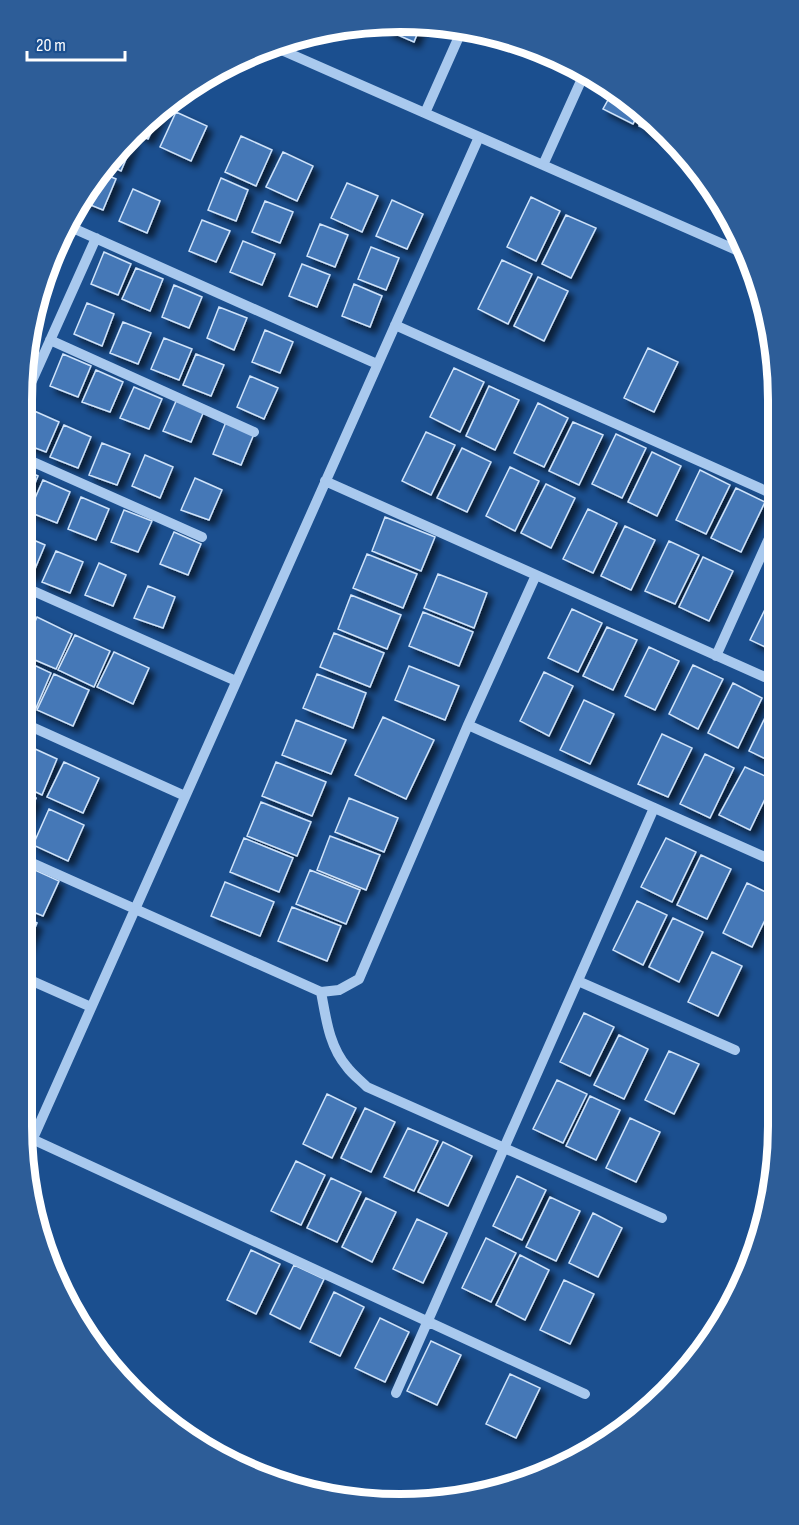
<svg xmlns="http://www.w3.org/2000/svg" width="799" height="1525" font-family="'Sofia Sans Condensed',sans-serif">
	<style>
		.building { fill: #4478b7; stroke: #cfe3fa; stroke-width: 1.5; filter: url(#shadow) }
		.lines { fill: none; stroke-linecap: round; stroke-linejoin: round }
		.minor { stroke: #a9c9ee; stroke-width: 10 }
		.rim { fill: none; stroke: #fff; stroke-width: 8 }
	</style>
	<defs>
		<filter id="shadow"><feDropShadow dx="5.5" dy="5.5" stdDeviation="3" flood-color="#0009"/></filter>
	</defs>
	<rect width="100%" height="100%" fill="#1b4f8f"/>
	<path class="building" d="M422 22 414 42 386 30 388 27Z
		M613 91 640 109 633 124 603 109Z
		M163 108 148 139 136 133 150 115Z
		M176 112 207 126 191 161 160 147Z
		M646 113 670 138 669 141 639 126Z
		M241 136 272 150 256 186 225 172Z
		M132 139 134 140 121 171 110 166Z
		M283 152 313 166 297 201 266 187Z
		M104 174 116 179 103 210 83 202Z
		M221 178 248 190 236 221 208 210Z
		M347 183 378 196 362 232 331 218Z
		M133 189 160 201 147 233 119 221Z
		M531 197 560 211 536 261 507 247Z
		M392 200 423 214 407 249 376 236Z
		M265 201 293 212 280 243 252 232Z
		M566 215 596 228 571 278 542 264Z
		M202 220 230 231 216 262 189 251Z
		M320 224 348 235 335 267 307 256Z
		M243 241 275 254 262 285 230 272Z
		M371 247 399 258 386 290 358 279Z
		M104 252 131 264 118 295 91 284Z
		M502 260 532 274 508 324 478 309Z
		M302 264 330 275 317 307 289 296Z
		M136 268 163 279 150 311 122 299Z
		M538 277 568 291 544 341 514 326Z
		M354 284 382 296 370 327 342 316Z
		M174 285 202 297 189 328 162 317Z
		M87 303 114 314 102 346 74 334Z
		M219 307 247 318 234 350 207 338Z
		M123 322 151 333 138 364 110 353Z
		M265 330 293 342 280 373 252 362Z
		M164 338 192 349 179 380 151 369Z
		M648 348 678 362 654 412 624 398Z
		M63 354 91 366 78 397 50 386Z
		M196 354 224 365 211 396 183 385Z
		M454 368 484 382 460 432 430 417Z
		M96 370 123 382 110 412 82 402Z
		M250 376 278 388 264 419 237 407Z
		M489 386 519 400 495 450 466 436Z
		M134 387 162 399 149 429 120 418Z
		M177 399 204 411 191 442 163 431Z
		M538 403 568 418 544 467 514 453Z
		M32 410 59 422 46 452 22 443V433Z
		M226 422 254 434 241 465 213 454Z
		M573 422 603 435 579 485 549 471Z
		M64 425 91 437 78 468 50 457Z
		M426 432 455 445 431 495 402 481Z
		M616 434 646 448 622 498 592 484Z
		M102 443 130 454 117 485 89 475Z
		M462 448 491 462 467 512 437 498Z
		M652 452 681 466 657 516 628 502Z
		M145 455 173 467 160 498 132 486Z
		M510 467 539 481 515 531 486 516Z
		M22 469 38 476 25 507 22 506Z
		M700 470 730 485 706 534 676 520Z
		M195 478 222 490 209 520 181 510Z
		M43 480 70 492 57 523 29 512Z
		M546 484 575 498 551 548 521 533Z
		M736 488 765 502 741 552 711 538Z
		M81 497 109 509 96 540 68 529Z
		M588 509 617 523 593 573 563 559Z
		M124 510 152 521 138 552 111 542Z
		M385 517 435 537 421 571 372 551Z
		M625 526 655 540 631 590 601 576Z
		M174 532 201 544 188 575 160 564Z
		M22 535 45 545 32 576 22 572Z
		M669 541 699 555 675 604 645 591Z
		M56 551 83 562 70 593 42 582Z
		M367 554 417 574 403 608 353 588Z
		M703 557 733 571 709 621 679 607Z
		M99 563 126 575 113 606 85 595Z
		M438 574 487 593 474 628 424 608Z
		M148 586 175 597 163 628 134 618Z
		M774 591H775L776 652 750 640Z
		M351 595 401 615 387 649 338 629Z
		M572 609 602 623 578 672 548 658Z
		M423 612 473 632 459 666 409 646Z
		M37 617 72 634 56 669 21 654Z
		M607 627 637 640 613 690 583 676Z
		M334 633 384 653 370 687 320 667Z
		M75 635 110 651 94 687 58 670Z
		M649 647 679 661 655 710 625 696Z
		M114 652 149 668 133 704 97 687Z
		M21 659 51 673 36 708 21 702Z
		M693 665 723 679 698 729 669 714Z
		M409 666 459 686 445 720 395 700Z
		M544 672 573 686 549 736 520 721Z
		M54 674 89 690 73 726 37 710Z
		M317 674 366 693 353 728 303 708Z
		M733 683 762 698 738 748 708 733Z
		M584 700 614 714 590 764 560 750Z
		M773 701 776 703V764L749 751Z
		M383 717 434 740 406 799 355 775Z
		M296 720 346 740 331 774 282 755Z
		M662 734 692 748 668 797 638 784Z
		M22 743 57 759 42 795 21 785Z
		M705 754 734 768 710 818 680 804Z
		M64 762 99 778 83 813 47 797Z
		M276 762 326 782 312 816 262 796Z
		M745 767 774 780 750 830 719 815Z
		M21 791 36 798 21 832Z
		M349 798 398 818 384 852 335 832Z
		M261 802 311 822 297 856 247 836Z
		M49 809 84 825 68 861 33 845Z
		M776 819V844L766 840Z
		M330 836 380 855 366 890 317 870Z
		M244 838 293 858 279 892 230 872Z
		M666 838 696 852 672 902 641 887Z
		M701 855 731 869 707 919 677 905Z
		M24 865 59 881 43 916 21 907V871Z
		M310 870 360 890 346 924 296 904Z
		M225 882 274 902 260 936 211 916Z
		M747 883 776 897 752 947 723 933Z
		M637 901 667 915 643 965 613 950Z
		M292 907 341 926 327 961 278 941Z
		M21 916 37 923 22 958H21Z
		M673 918 703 932 679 982 649 967Z
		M712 952 742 966 718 1016 688 1002Z
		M584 1013 614 1027 590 1076 560 1062Z
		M619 1035 648 1049 624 1099 594 1085Z
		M669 1051 699 1064 674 1114 645 1100Z
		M557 1080 587 1094 563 1143 533 1129Z
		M327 1094 356 1108 332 1158 303 1144Z
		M590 1096 620 1110 596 1160 566 1146Z
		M365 1108 395 1122 371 1172 341 1158Z
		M630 1118 660 1132 636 1182 606 1168Z
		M408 1128 438 1141 414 1191 384 1177Z
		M443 1142 472 1156 448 1206 418 1192Z
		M296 1161 325 1175 301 1225 271 1211Z
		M517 1176 546 1190 522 1240 493 1226Z
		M331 1178 361 1192 337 1242 307 1228Z
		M550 1197 580 1211 556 1261 526 1247Z
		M366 1198 396 1212 372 1262 342 1247Z
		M593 1213 622 1228 598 1277 569 1263Z
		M417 1219 447 1233 423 1283 393 1269Z
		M486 1238 516 1253 491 1302 462 1288Z
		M251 1250 280 1264 256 1314 227 1300Z
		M520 1255 549 1270 525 1320 496 1305Z
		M294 1265 324 1279 300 1329 270 1314Z
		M564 1280 594 1294 570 1344 540 1330Z
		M334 1292 364 1307 340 1356 310 1342Z
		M380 1318 409 1332 385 1382 355 1368Z
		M431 1341 461 1355 437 1405 407 1391Z
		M510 1374 540 1388 516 1438 486 1424Z"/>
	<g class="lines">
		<path class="minor" d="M270 45 750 256
			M425 113 461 32
			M543 165 585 72
			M66 225 377 364
			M395 325 775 495
			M50 340 254 432
			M22 403 96 238
			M22 457 202 537
			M325 481 776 682
			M22 586 236 681
			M716 656 775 525
			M21 722 185 796
			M468 725 776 862
			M21 858 321 992 339 990 359 979 468 725 536 575
			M21 976 91 1007
			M578 981 735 1050
			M321 992C326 1018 329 1046 347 1067 352 1074 360 1080 367 1087L662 1218
			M32 1139 585 1394
			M26 1154 479 137
			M396 1393 654 808"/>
	</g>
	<path d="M0 0H799V1525H0ZM400 32H400A368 368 0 0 1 768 400V1126A368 368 0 0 1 400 1494H400A368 368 0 0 1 32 1126V400A368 368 0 0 1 400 32Z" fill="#2d5d98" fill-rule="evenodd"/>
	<path class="rim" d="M400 32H400A368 368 0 0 1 768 400V1126A368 368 0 0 1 400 1494H400A368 368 0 0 1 32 1126V400A368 368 0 0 1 400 32Z"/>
	<path d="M27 51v9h98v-9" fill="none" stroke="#ffffff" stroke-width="3"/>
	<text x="36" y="51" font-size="18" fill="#ffffff" stroke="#1b4f8f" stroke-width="4.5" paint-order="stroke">20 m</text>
</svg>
